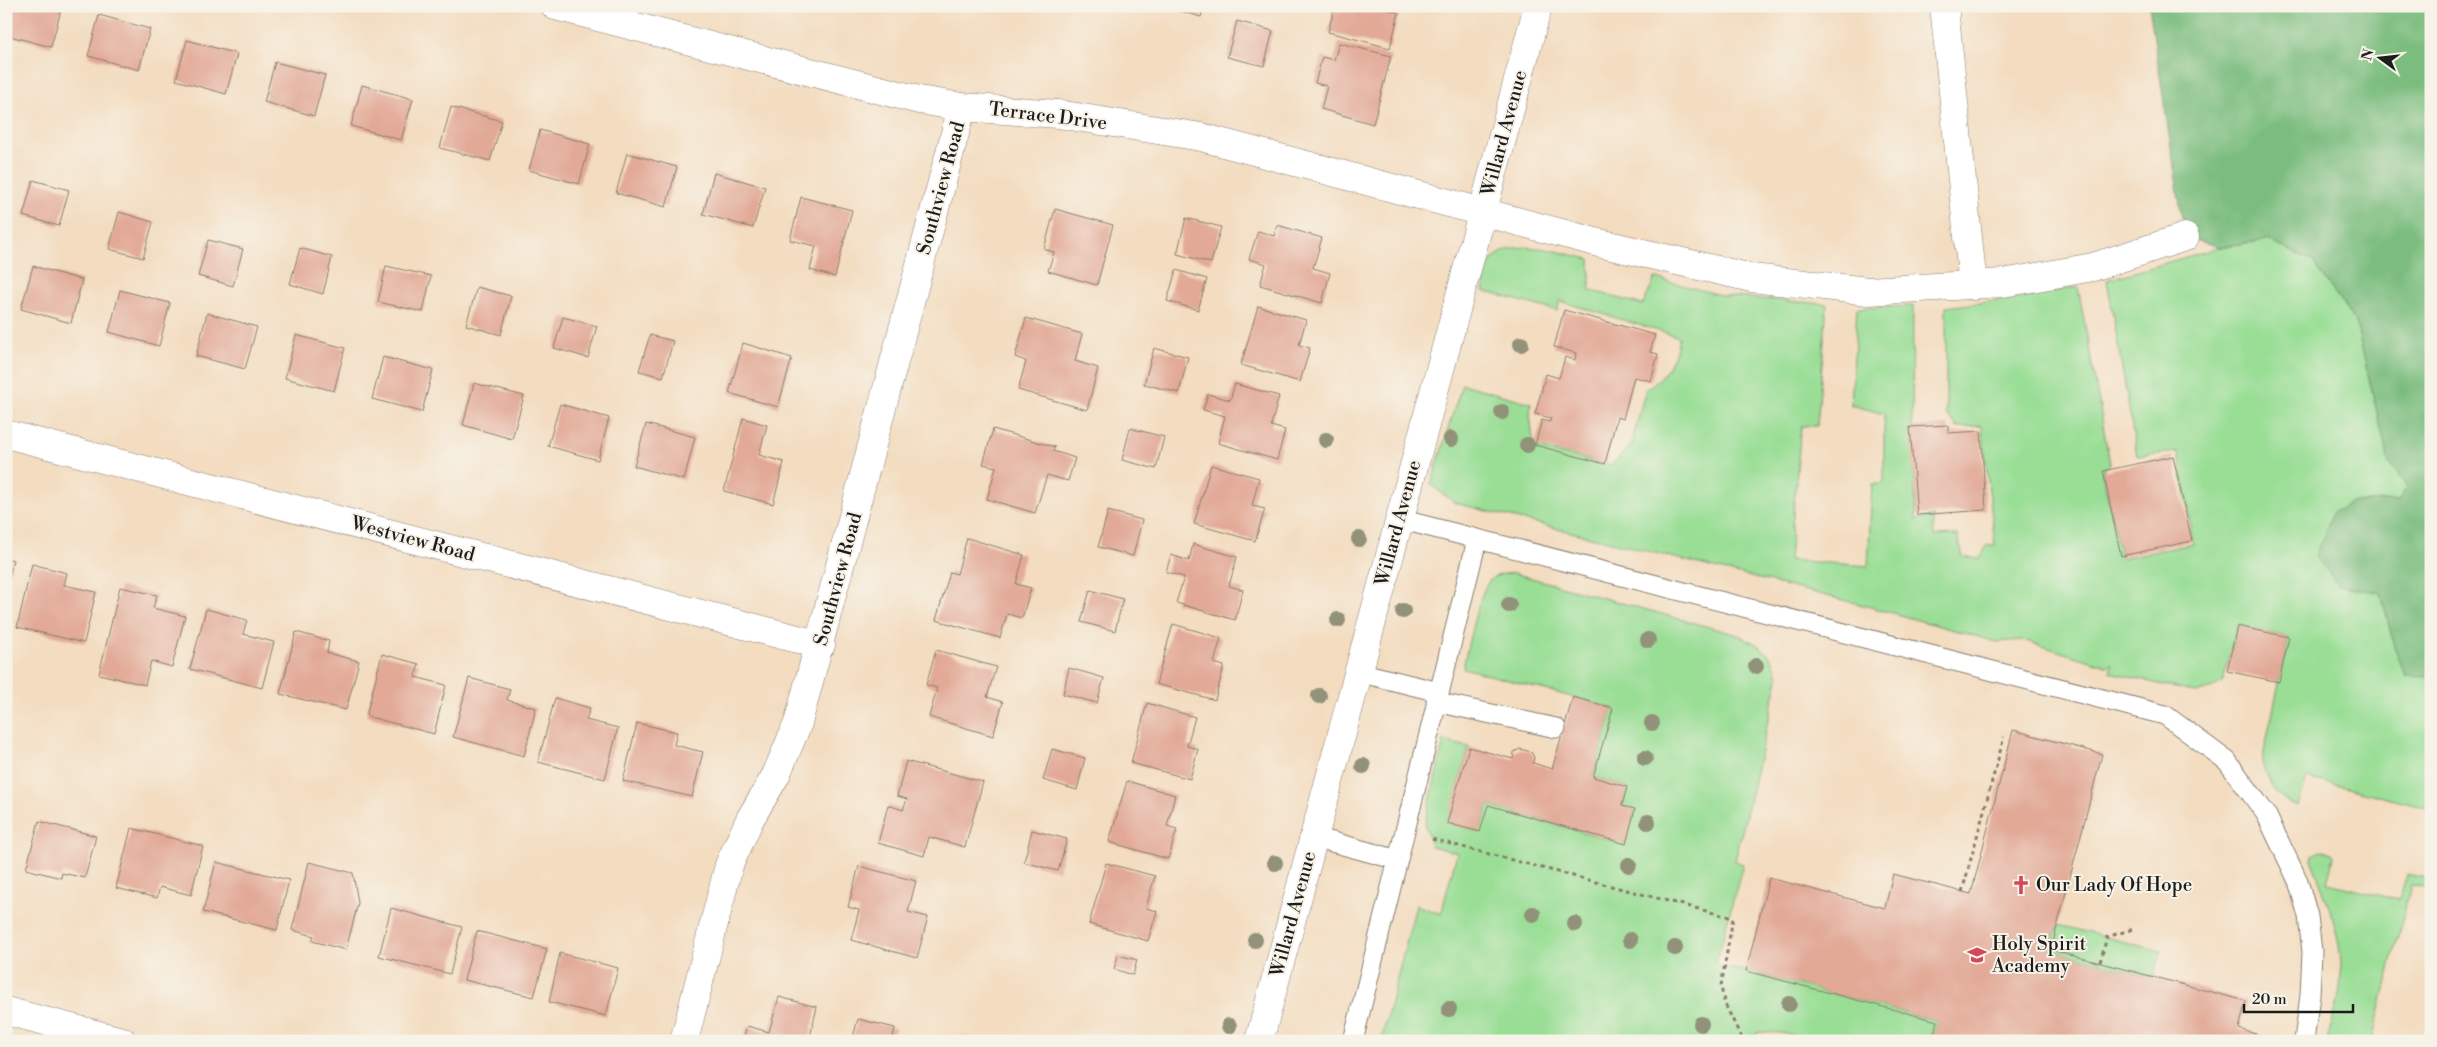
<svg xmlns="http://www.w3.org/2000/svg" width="2437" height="1047" font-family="'Libre Bodoni',serif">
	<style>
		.green { fill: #9ade96; stroke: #5b7d59 }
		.forest { fill: #7bbd7f; stroke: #4c6c4e }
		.building { fill: #e2a996 }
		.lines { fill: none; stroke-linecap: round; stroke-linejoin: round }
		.lane-casing { stroke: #887c6e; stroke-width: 21 }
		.street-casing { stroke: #887c6e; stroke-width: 29 }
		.secondary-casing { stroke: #887c6e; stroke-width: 29 }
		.path { stroke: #887c6e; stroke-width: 3; stroke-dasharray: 4 4; stroke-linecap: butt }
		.lane { stroke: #fff; stroke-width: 19 }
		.street { stroke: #fff; stroke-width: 28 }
		.secondary { stroke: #fff; stroke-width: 28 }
		.tree { fill: #92927a }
		.labels { text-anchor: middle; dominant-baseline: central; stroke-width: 4; stroke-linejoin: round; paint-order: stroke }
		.street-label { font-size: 19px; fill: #1c1c1c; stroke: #f7f3e8 }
		.poi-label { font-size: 19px; fill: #1c1c1c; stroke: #f7f3e8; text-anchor: start }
	</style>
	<rect width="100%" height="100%" fill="#f7f3e8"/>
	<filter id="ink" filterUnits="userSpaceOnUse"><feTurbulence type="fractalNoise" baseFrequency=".02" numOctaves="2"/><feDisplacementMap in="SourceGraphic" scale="10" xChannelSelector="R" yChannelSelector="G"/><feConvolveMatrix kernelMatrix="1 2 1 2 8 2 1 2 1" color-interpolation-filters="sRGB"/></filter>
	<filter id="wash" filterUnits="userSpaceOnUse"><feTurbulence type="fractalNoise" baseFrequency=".0096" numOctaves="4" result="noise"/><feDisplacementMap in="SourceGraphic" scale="20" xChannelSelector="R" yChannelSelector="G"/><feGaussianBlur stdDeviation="1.12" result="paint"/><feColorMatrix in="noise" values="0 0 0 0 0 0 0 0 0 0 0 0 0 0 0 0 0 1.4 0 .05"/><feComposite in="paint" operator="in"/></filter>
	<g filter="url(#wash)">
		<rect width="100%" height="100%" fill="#f3dcbf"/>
		<path class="green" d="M2266 240 2312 260 2356 323 2389 463 2407 487 2398 501 2354 502 2338 585 2381 592 2395 650 2428 677 2431 674V809L2307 778 2298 805C2278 804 2265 779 2262 761L2289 637 2237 626 2223 681 2213 688 2196 693 2110 672 2112 664 2106 666 2023 640 1997 642 1863 605 1455 503 1431 485 1462 384 1531 403 1530 416 1534 447 1611 465 1631 446 1646 388C1665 379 1676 358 1679 337L1560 301 1557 311 1483 291C1485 283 1486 272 1489 265 1507 232 1563 254 1590 259V290L1643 305 1655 278 1724 296 1827 304 1817 426H1801L1789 560 1868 566 1872 484H1884V414L1851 405 1857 308 1913 306 1912 421 1916 520 1933 516 1934 536 1957 535 1963 557 1979 559 1987 546 1995 545 1982 426 1958 427 1946 414V307L2028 297 2078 287 2110 464 2102 471 2121 558 2193 544 2179 452 2137 456 2107 280 2220 247Z
			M1513 573 1738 635C1759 644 1776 655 1778 679L1735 861 1743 864 1716 963 1720 967 1746 971 1937 1021 1932 1041H1813L1783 1033 1759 1032 1741 1041H1381L1416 905 1441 914 1457 853 1431 846 1425 823 1444 741 1469 747 1448 823 1480 832 1488 805 1625 844 1635 810 1622 806 1627 787 1593 777 1613 708 1463 668C1467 650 1479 589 1491 579 1498 574 1504 574 1513 573Z
			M2320 850 2332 853 2334 856 2327 883 2399 900 2407 874 2431 879V889L2411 884 2372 1041H2327C2331 1024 2338 1006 2340 988 2346 943 2327 900 2311 859L2312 854Z
			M2058 925 2161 951 2154 977 2051 950Z"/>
		<path class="forest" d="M2149 6H2431V674L2428 677 2406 676 2395 650 2381 593 2338 585 2316 556 2333 512 2354 502 2398 501 2407 487 2389 463 2356 323 2312 260 2266 240 2220 247 2185 237Z"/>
		<g id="blocks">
			<path class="building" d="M8 6H62L51 47 6 35Z
				M1164 6H1204L1201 17Z
				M1335 6H1383V8L1399 13 1390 48 1328 32Z
				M99 15 150 29 139 70 88 56Z
				M1237 21 1273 31 1264 66 1227 57Z
				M187 40 237 54 226 94 176 80Z
				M1339 43 1391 56 1373 124 1321 109 1327 86 1315 83 1322 57 1334 60Z
				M275 62 325 75 314 116 264 102Z
				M362 85 413 99 401 140 351 126Z
				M451 107 502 121 490 161 440 148Z
				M540 130 590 144 579 184 529 170Z
				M627 153 677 167 666 207 616 193Z
				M714 173 765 187 753 228 703 214Z
				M33 180 69 190 59 226 23 216Z
				M801 197 852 210 835 277 810 270 816 246 790 240Z
				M1055 209 1113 225 1097 285 1048 271 1054 252 1044 249Z
				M119 212 153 222 143 258 109 249Z
				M1186 218 1221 227 1211 263 1177 254Z
				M1277 225 1322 238 1313 268 1330 273 1322 303 1260 285 1266 264 1249 259 1258 231 1274 236Z
				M208 240 243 249 233 286 198 276Z
				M300 248 332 257 323 294 290 284Z
				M33 266 82 280 71 323 21 309Z
				M386 266 431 276 423 312 378 302Z
				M1176 270 1207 279 1198 310 1167 301Z
				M477 287 511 296 501 335 466 325Z
				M120 290 170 303 159 346 109 332Z
				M1258 306 1306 320 1299 345 1310 348 1300 382 1241 365Z
				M1564 310 1655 335 1650 352 1658 354 1651 381 1634 377 1623 419 1617 417 1605 464 1535 445 1542 420 1550 422 1551 418 1535 414 1546 374 1559 378 1565 357 1575 360 1576 353 1554 347Z
				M207 313 257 327 245 369 196 356Z
				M563 317 597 326 588 358 554 348Z
				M1026 318 1082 334 1075 361 1098 368 1087 410 1018 390 1026 361 1015 357Z
				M296 335 345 348 334 391 285 378Z
				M650 335 673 341 663 377 639 371Z
				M743 343 792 358 778 407 729 393Z
				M1154 348 1188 357 1179 393 1144 384Z
				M383 357 433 370 422 412 372 399Z
				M474 383 524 396 512 439 463 425Z
				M1235 384 1279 396 1271 426 1285 430 1277 460 1218 443 1225 416 1203 410 1208 394 1230 400Z
				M560 404 609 418 598 460 548 446Z
				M743 418 767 425 759 455 784 462 773 504 724 491Z
				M646 424 695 437 684 480 634 466Z
				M1948 425V433L1981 431 1986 510 1917 515 1910 427Z
				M1130 428 1164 437 1156 469 1122 460Z
				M993 429 1055 447 1053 451 1075 458 1068 481 1047 475 1035 513 987 499 996 467 983 464Z
				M2173 456 2192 541 2121 556 2103 471Z
				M1211 465 1259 478 1252 506 1265 509 1255 541 1194 524Z
				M1108 511 1142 520 1133 556 1098 547Z
				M967 538 1024 555 1016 584 1031 588 1022 618 1007 614 1000 638 936 620 950 572 957 574Z
				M1193 544 1237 557 1229 586 1243 590 1235 620 1176 603 1184 577 1166 572 1171 555 1189 561Z
				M6 558 13 560 7 585 6 584Z
				M32 564 67 573 64 585 96 592 84 643 17 627Z
				M120 587 157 595 153 608 185 616 172 667 151 661 145 685 99 674Z
				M1090 590 1123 599 1115 631 1081 622Z
				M206 609 247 620 243 634 274 642 262 688 190 669Z
				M1173 624 1221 638 1214 663 1224 666 1215 700 1156 684Z
				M2237 626 2289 637 2279 682 2227 671Z
				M296 632 329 641 327 653 359 661 346 710 280 694Z
				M936 650 996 667 987 697 1003 702 993 736 929 717 937 688 926 685Z
				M382 654 419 664 415 677 446 685 434 734 366 716Z
				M1069 668 1104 678 1097 703 1063 694Z
				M469 678 510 689 507 700 536 708 524 756 453 737Z
				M1573 697 1613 708 1593 777 1627 787 1622 806 1635 809 1626 844 1488 805 1480 832 1447 823 1469 747 1513 759 1514 752 1520 749 1531 752 1534 757 1533 763 1552 769Z
				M555 698 590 708 586 720 618 728 605 779 538 762Z
				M1147 703 1195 717 1187 746 1198 749 1190 779 1131 763Z
				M637 723 677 732 674 745 703 752 692 797 623 781Z
				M2013 730 2102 754 2051 950 2246 1001 2239 1029 2259 1035 2258 1041H1932L1937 1021 1746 971 1769 878 1885 908 1893 874 1971 894Z
				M1052 749 1085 758 1077 790 1043 780Z
				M906 761 983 782 965 847 929 837 924 856 878 843 888 805 903 810 907 799 897 796Z
				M1127 781 1175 795 1167 826 1177 829 1168 859 1109 842Z
				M39 821 96 836 85 878 62 873 61 878 26 869Z
				M131 828 203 846 191 895 160 887 157 898 116 888Z
				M1032 830 1067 839 1058 871 1024 862Z
				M216 862 289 880 277 930 203 912Z
				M309 862 353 873 358 903 346 950 312 941 314 936 292 930Z
				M1106 863 1155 876 1146 908 1157 911 1148 941 1089 924Z
				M859 866 916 881 908 912 928 917 917 958 851 940 859 910 848 907Z
				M391 908 462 927 450 974 379 956Z
				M477 931 547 949 534 997 464 980Z
				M560 953 618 968 606 1016 549 1002Z
				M1118 955 1137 960 1133 975 1114 969Z
				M779 997 817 1007 809 1041H743L747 1026 769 1032Z
				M858 1019 895 1028 892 1041H852Z
				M961 1035 978 1040V1041H960Z"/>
		</g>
	</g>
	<g filter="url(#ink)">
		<use href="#blocks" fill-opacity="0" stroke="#887c6e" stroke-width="1"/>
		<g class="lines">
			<g class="lane-casing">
				<path id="lane" d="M1399 519 2165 715 2227 761 2266 814 2298 881 2308 916 2312 952 2310 995 2304 1041
					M1358 672 1439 692
					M1436 702 1556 728
					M1314 837 1398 860
					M1353 1041 1477 540"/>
			</g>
			<g class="street-casing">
				<path id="street" d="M555 6 919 100 962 107 1058 114 1201 137 1599 243 1752 278 1868 291 2003 283 2093 267 2185 237
					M1944 6 1973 286
					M6 434 821 645
					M684 1041 729 865 750 819 776 775 798 723 962 107
					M1259 1041 1538 6"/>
			</g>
			<g class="secondary-casing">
				<path id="secondary" d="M6 1011 122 1041"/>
			</g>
			<path class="path" d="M1432 839 1733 918 1721 986 1724 1002 1743 1041
				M1962 892 2004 737
				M2100 962 2107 937 2133 929"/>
			<use href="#lane" class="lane"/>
			<use href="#street" class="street"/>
			<use href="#secondary" class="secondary"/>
		</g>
		<g class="tree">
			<circle cx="1521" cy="344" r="8"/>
			<circle cx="1502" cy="412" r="8"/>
			<circle cx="1451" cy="439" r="8"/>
			<circle cx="1326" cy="440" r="8"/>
			<circle cx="1527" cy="445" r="8"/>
			<circle cx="1359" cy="539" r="8"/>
			<circle cx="1509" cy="605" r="8"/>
			<circle cx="1403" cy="611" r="8"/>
			<circle cx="1338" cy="620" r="8"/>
			<circle cx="1648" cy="640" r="8"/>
			<circle cx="1756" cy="666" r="8"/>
			<circle cx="1319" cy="696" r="8"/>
			<circle cx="1652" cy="723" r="8"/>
			<circle cx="1645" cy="758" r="8"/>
			<circle cx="1363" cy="766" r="8"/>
			<circle cx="1648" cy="822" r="8"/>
			<circle cx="1275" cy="863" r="8"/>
			<circle cx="1629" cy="865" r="8"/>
			<circle cx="1533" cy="914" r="8"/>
			<circle cx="1575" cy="924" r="8"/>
			<circle cx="1255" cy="940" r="8"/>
			<circle cx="1630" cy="940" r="8"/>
			<circle cx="1675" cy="948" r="8"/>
			<circle cx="1789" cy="1004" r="8"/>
			<circle cx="1449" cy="1009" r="8"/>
			<circle cx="1701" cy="1024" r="8"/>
			<circle cx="1229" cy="1026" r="8"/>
		</g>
	</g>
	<defs>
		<g id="church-bare" transform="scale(1.5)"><path d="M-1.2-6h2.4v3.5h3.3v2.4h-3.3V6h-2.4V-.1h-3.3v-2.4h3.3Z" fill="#d1495b" stroke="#f7f3e8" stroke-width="2.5" paint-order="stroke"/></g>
		<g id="school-bare" transform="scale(1.5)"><path d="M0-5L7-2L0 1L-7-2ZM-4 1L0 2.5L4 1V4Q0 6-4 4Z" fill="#d1495b" stroke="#f7f3e8" stroke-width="2.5" paint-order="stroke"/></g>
	</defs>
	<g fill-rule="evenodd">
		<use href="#church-bare" x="2021" y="885"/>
		<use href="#school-bare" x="1977" y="955"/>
	</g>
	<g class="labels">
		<g class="street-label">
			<text transform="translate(1048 116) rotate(7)">Terrace Drive</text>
			<text transform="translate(1504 133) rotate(-75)">Willard Avenue</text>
			<text transform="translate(941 188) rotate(-75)">Southview Road</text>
			<text transform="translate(1398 523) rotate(-75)">Willard Avenue</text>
			<text transform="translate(413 539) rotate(15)">Westview Road</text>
			<text transform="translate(838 579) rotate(-75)">Southview Road</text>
			<text transform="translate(1293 914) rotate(-75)">Willard Avenue</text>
		</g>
		<g class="poi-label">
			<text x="2036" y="885">Our Lady Of Hope</text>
			<text x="1992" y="944">Holy Spirit<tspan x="1992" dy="22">Academy</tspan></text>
		</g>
	</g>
	<rect width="2437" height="1047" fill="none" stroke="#f7f3e8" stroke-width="25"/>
	<g transform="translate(2380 58) rotate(285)" stroke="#f7f3e8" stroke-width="4" paint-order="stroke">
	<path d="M0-4L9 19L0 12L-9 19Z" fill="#1c1c1c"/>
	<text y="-8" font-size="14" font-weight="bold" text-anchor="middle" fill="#1c1c1c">N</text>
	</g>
	<path d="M2244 1004v8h109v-8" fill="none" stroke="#1c1c1c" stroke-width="2.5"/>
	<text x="2252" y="1004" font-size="15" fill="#1c1c1c" stroke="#f7f3e8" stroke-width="4" paint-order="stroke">20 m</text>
</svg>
